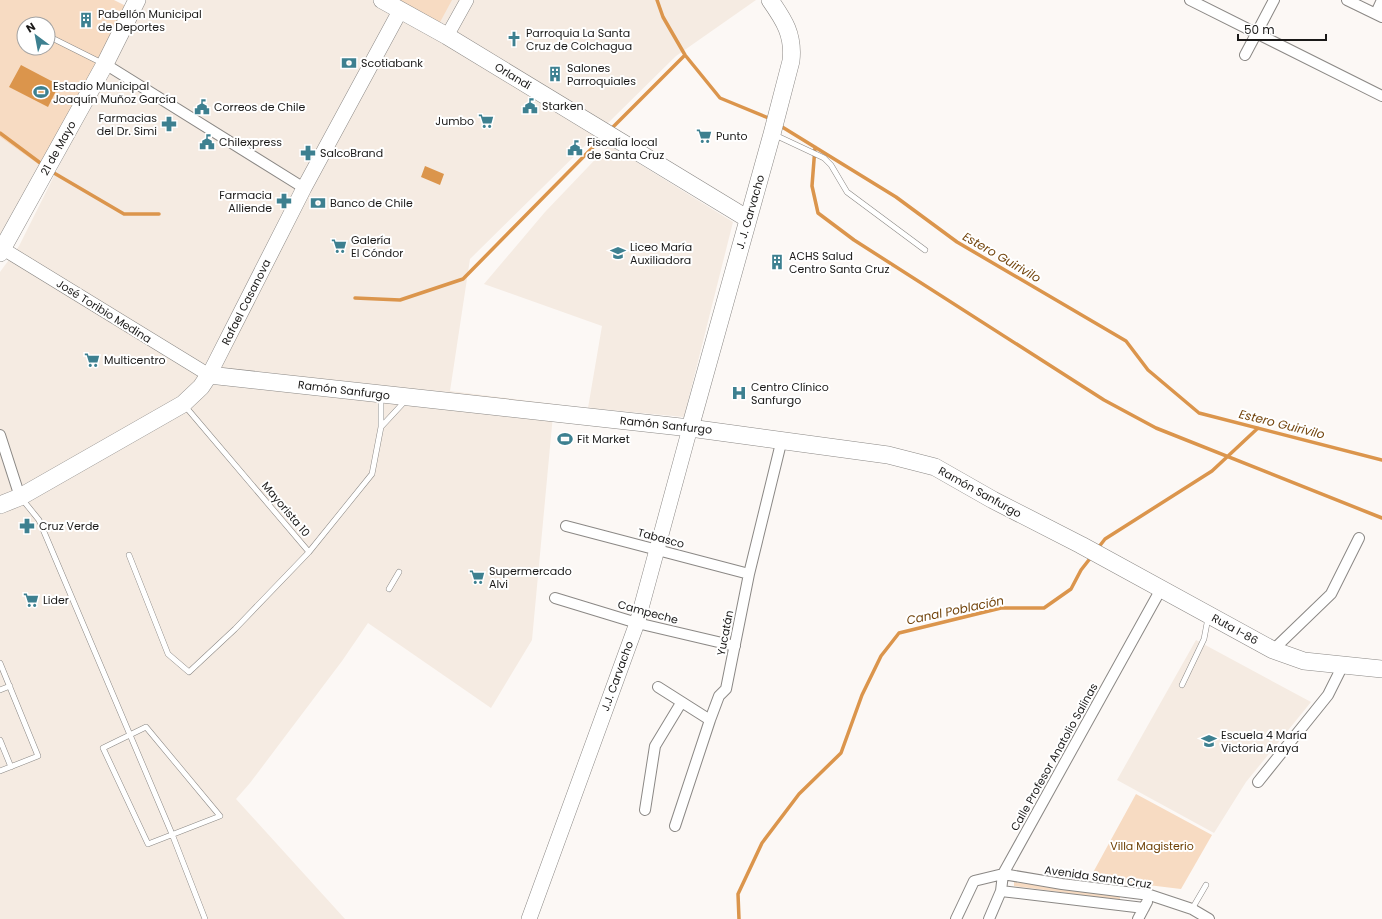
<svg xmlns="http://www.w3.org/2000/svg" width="1382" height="919" font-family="Poppins,sans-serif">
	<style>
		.built { fill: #f5ebe2 }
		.green { fill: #f7dbc2; fill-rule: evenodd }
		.water { fill: #db954c }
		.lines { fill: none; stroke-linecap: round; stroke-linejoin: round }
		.stream { stroke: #db954c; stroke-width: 3.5 }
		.service-casing { stroke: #8b8885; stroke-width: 6 }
		.minor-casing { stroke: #8b8885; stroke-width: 12 }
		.tertiary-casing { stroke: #8b8885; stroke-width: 14 }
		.secondary-casing { stroke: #8b8885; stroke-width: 16 }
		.primary-casing { stroke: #8b8885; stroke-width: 18 }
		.service { stroke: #fff; stroke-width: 5 }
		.minor { stroke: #fff; stroke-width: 10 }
		.tertiary { stroke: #fff; stroke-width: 13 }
		.secondary { stroke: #fff; stroke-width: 15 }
		.primary { stroke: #fff; stroke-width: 17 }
		.labels { text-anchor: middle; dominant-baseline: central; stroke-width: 4; stroke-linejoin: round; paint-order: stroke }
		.poi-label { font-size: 11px; fill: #1a1918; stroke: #fff; text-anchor: start }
		.street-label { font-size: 11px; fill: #1a1918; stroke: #fff }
		.park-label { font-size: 11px; fill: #6c3e02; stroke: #fff }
		.water-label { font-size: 12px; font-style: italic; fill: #73450d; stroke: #fff }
	</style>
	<rect width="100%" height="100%" fill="#fcf8f5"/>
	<path class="built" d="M142 0H756L676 56 470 259 450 391 554 404 532 640 491 708 368 623 342 661 250 783 236 799 345 919H0V272L19 246Z
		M0 137 42 167 0 239Z
		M609 145 733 222 684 417 588 408 602 326 484 284 545 212Z
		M1196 640 1311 702 1246 782 1214 833 1117 780Z"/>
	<path class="green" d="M0 0H114L126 6 42 167 0 137ZM24 24H48V48H24Z
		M397 0H452L439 24Z
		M1136 794 1212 835 1181 889 1090 878Z
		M1014 882 1120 895V900L1014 886Z"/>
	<path class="water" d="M21 65 59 85 48 107 9 87Z
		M425 166 444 174 440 185 421 177Z"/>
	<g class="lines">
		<path class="stream" d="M657 0 663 17 685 55 720 98 771 119
			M779 125 896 197 957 242 1126 341 1148 370 1199 413 1382 460
			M612 128 685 55
			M0 133 43 165
			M815 147 812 186 818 213 854 240 1104 400 1156 428 1382 518
			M54 173 124 214H159
			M355 298 400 300 463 279 602 138
			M1098 548 1105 539 1212 471 1258 428
			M739 919 738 894 762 843 799 794 841 753 862 695 881 656 899 633 1001 608H1044L1071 589 1081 570 1092 556"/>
		<g class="service-casing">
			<path id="service" d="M48 36 102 63
				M775 135 824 158 831 165 847 192 925 250
				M381 396V427
				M185 406 309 552 372 474 381 427 406 400
				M22 499 39 520 172 834 205 919
				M129 555 168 654 189 672 235 629 309 552
				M389 589 399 572
				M0 663 38 756 0 771
				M1182 685 1204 639 1208 618
				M0 690 10 686
				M146 727 220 816 148 844 103 748Z
				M0 740 11 767
				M1192 909 1206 885"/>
		</g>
		<g class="minor-casing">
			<path id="minor" d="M1190 0 1382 96
				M1347 0 1382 17
				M1376 13 1382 0
				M1245 55 1274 0
				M105 64 304 188
				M0 435 20 497
				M566 526 749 574
				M555 598 637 623 735 646
				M1273 650 1331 594 1359 538
				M658 687 710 720
				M1258 782 1328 695 1343 665
				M645 810 655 746 681 703
				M675 826 710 720 719 696 726 689 749 574 782 439
				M1001 891 1144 908
				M956 919 974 881 1003 874 1062 884 1150 895 1192 909 1209 919
				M989 919 1001 891 1003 874 1161 589
				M1138 919 1147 902"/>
		</g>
		<g class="tertiary-casing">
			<path id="tertiary" d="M447 36 467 0
				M0 247 209 375"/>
		</g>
		<g class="secondary-casing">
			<path id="secondary" d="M209 375 304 188 400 11
				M529 919 637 623 690 428"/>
		</g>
		<g class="primary-casing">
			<path id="primary" d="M382 0 447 36 748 219
				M0 253 105 64 137 0
				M690 428 772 134 791 61C794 35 784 20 770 0
				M0 505 20 497 183 404 201 387 209 375 690 428 888 455 935 467 993 500 1081 545 1273 650 1304 661 1382 669"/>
		</g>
		<use href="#service" class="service"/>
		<use href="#minor" class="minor"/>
		<use href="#tertiary" class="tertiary"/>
		<use href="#secondary" class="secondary"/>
		<use href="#primary" class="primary"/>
	</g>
	<defs>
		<g id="building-bare" transform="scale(1.2)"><path d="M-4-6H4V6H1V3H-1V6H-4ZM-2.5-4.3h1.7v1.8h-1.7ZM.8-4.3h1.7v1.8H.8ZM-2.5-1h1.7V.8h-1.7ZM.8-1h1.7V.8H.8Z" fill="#3d8090" stroke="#fff" stroke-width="2.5" paint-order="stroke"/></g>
		<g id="church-bare" transform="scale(1.2)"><path d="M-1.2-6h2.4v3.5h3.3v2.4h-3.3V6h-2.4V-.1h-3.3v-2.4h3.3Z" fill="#3d8090" stroke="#fff" stroke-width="2.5" paint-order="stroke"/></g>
		<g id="bank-bare" transform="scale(1.2)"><path d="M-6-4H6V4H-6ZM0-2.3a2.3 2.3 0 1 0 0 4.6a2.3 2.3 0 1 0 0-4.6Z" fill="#3d8090" stroke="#fff" stroke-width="2.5" paint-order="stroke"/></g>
		<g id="stadium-bare" transform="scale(1.2)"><path d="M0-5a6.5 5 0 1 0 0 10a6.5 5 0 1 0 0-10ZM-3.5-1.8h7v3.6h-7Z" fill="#3d8090" stroke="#fff" stroke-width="2.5" paint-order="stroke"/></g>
		<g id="civic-bare" transform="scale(1.2)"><path d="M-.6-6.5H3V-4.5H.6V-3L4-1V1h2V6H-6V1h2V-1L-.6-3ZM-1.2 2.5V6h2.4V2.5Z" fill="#3d8090" stroke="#fff" stroke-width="2.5" paint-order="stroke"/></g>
		<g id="supermarket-bare" transform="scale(1.2)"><path d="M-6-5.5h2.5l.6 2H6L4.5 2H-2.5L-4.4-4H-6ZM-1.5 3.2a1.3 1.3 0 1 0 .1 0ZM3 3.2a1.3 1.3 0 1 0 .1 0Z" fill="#3d8090" stroke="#fff" stroke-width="2.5" paint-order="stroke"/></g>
		<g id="pharmacy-bare" transform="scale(1.2)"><path d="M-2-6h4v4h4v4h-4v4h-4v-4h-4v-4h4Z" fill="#3d8090" stroke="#fff" stroke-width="2.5" paint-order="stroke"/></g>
		<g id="school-bare" transform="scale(1.2)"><path d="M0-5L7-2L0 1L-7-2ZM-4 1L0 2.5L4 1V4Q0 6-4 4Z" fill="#3d8090" stroke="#fff" stroke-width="2.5" paint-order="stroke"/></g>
		<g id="hospital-bare" transform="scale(1.2)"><path d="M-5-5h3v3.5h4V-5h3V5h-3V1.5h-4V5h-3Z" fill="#3d8090" stroke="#fff" stroke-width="2.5" paint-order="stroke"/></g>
	</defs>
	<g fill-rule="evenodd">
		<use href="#building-bare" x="86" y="20"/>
		<use href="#church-bare" x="514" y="39"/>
		<use href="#bank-bare" x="349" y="63"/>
		<use href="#building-bare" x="555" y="74"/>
		<use href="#stadium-bare" x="41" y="92"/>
		<use href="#civic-bare" x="530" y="106"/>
		<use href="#civic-bare" x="202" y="107"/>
		<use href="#supermarket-bare" x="486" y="121"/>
		<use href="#pharmacy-bare" x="169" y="124"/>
		<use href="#supermarket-bare" x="704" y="136"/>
		<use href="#civic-bare" x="207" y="142"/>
		<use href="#civic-bare" x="575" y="148"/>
		<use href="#pharmacy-bare" x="308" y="153"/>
		<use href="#pharmacy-bare" x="284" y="201"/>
		<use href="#bank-bare" x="318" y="203"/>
		<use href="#supermarket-bare" x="339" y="246"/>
		<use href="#school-bare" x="618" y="253"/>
		<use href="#building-bare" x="777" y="262"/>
		<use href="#supermarket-bare" x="92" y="360"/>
		<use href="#hospital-bare" x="739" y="393"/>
		<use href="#stadium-bare" x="565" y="439"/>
		<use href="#pharmacy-bare" x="27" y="526"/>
		<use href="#supermarket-bare" x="477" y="577"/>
		<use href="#supermarket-bare" x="31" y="600"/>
		<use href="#school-bare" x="1209" y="741"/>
	</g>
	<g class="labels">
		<g class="poi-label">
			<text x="98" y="14">Pabellón Municipal<tspan x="98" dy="13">de Deportes</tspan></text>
			<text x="526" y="33">Parroquia La Santa<tspan x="526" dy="13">Cruz de Colchagua</tspan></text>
			<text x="361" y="63">Scotiabank</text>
			<text x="567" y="68">Salones<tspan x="567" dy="13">Parroquiales</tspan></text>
			<text x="53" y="86">Estadio Municipal<tspan x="53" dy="13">Joaquín Muñoz García</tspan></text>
			<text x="542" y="106">Starken</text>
			<text x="214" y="107">Correos de Chile</text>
			<text x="157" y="118" text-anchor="end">Farmacias<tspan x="157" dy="13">del Dr. Simi</tspan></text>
			<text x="474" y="121" text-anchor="end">Jumbo</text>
			<text x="716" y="136">Punto</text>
			<text x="219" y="142">Chilexpress</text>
			<text x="587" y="142">Fiscalía local<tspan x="587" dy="13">de Santa Cruz</tspan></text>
			<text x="320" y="153">SalcoBrand</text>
			<text x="272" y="195" text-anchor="end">Farmacia<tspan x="272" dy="13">Alliende</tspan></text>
			<text x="330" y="203">Banco de Chile</text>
			<text x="351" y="240">Galería<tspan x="351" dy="13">El Cóndor</tspan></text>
			<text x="630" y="247">Liceo María<tspan x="630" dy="13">Auxiliadora</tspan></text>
			<text x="789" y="256">ACHS Salud<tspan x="789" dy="13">Centro Santa Cruz</tspan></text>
			<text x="104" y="360">Multicentro</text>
			<text x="751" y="387">Centro Clínico<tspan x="751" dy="13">Sanfurgo</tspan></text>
			<text x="577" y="439">Fit Market</text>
			<text x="39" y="526">Cruz Verde</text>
			<text x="489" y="571">Supermercado<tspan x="489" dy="13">Alvi</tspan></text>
			<text x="43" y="600">Lider</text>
			<text x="1221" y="735">Escuela 4 María<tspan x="1221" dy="13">Victoria Araya</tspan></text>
		</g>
		<g class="street-label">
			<text transform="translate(513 76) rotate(31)">Orlandi</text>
			<text transform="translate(58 148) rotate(-61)">21 de Mayo</text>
			<text transform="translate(750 212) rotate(-74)">J. J. Carvacho</text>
			<text transform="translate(246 302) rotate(-63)">Rafael Casanova</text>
			<text transform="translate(104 311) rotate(32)">José Toribio Medina</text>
			<text transform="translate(344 390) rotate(7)">Ramón Sanfurgo</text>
			<text transform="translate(666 425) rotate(6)">Ramón Sanfurgo</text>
			<text transform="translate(980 492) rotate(29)">Ramón Sanfurgo</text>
			<text transform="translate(286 509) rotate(50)">Mayorista 10</text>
			<text transform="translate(661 538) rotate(15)">Tabasco</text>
			<text transform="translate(648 612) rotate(15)">Campeche</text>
			<text transform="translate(1235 629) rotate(29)">Ruta I-86</text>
			<text transform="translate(725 633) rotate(-79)">Yucatán</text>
			<text transform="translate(617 676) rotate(-70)">J.J. Carvacho</text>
			<text transform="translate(1054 757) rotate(-61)">Calle Profesor Anatolio Salinas</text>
			<text transform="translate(1098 877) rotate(8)">Avenida Santa Cruz</text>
		</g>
		<g class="park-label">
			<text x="1152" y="846">Villa Magisterio</text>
		</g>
		<g class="water-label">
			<text transform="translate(1002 257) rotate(30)">Estero Guirivilo</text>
			<text transform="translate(1282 424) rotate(14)">Estero Guirivilo</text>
			<text transform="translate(955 610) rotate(-12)">Canal Población</text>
		</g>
	</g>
	<g transform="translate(36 36) rotate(328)"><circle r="19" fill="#ffffff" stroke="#a3a3a3"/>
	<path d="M0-3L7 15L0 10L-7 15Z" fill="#3d8090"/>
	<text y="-6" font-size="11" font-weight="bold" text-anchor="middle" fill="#1a1918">N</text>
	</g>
	<path d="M1238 34v6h88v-6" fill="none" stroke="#1a1918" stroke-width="2"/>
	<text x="1244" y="34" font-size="12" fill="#1a1918" stroke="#ffffff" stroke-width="3" paint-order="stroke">50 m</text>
</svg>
